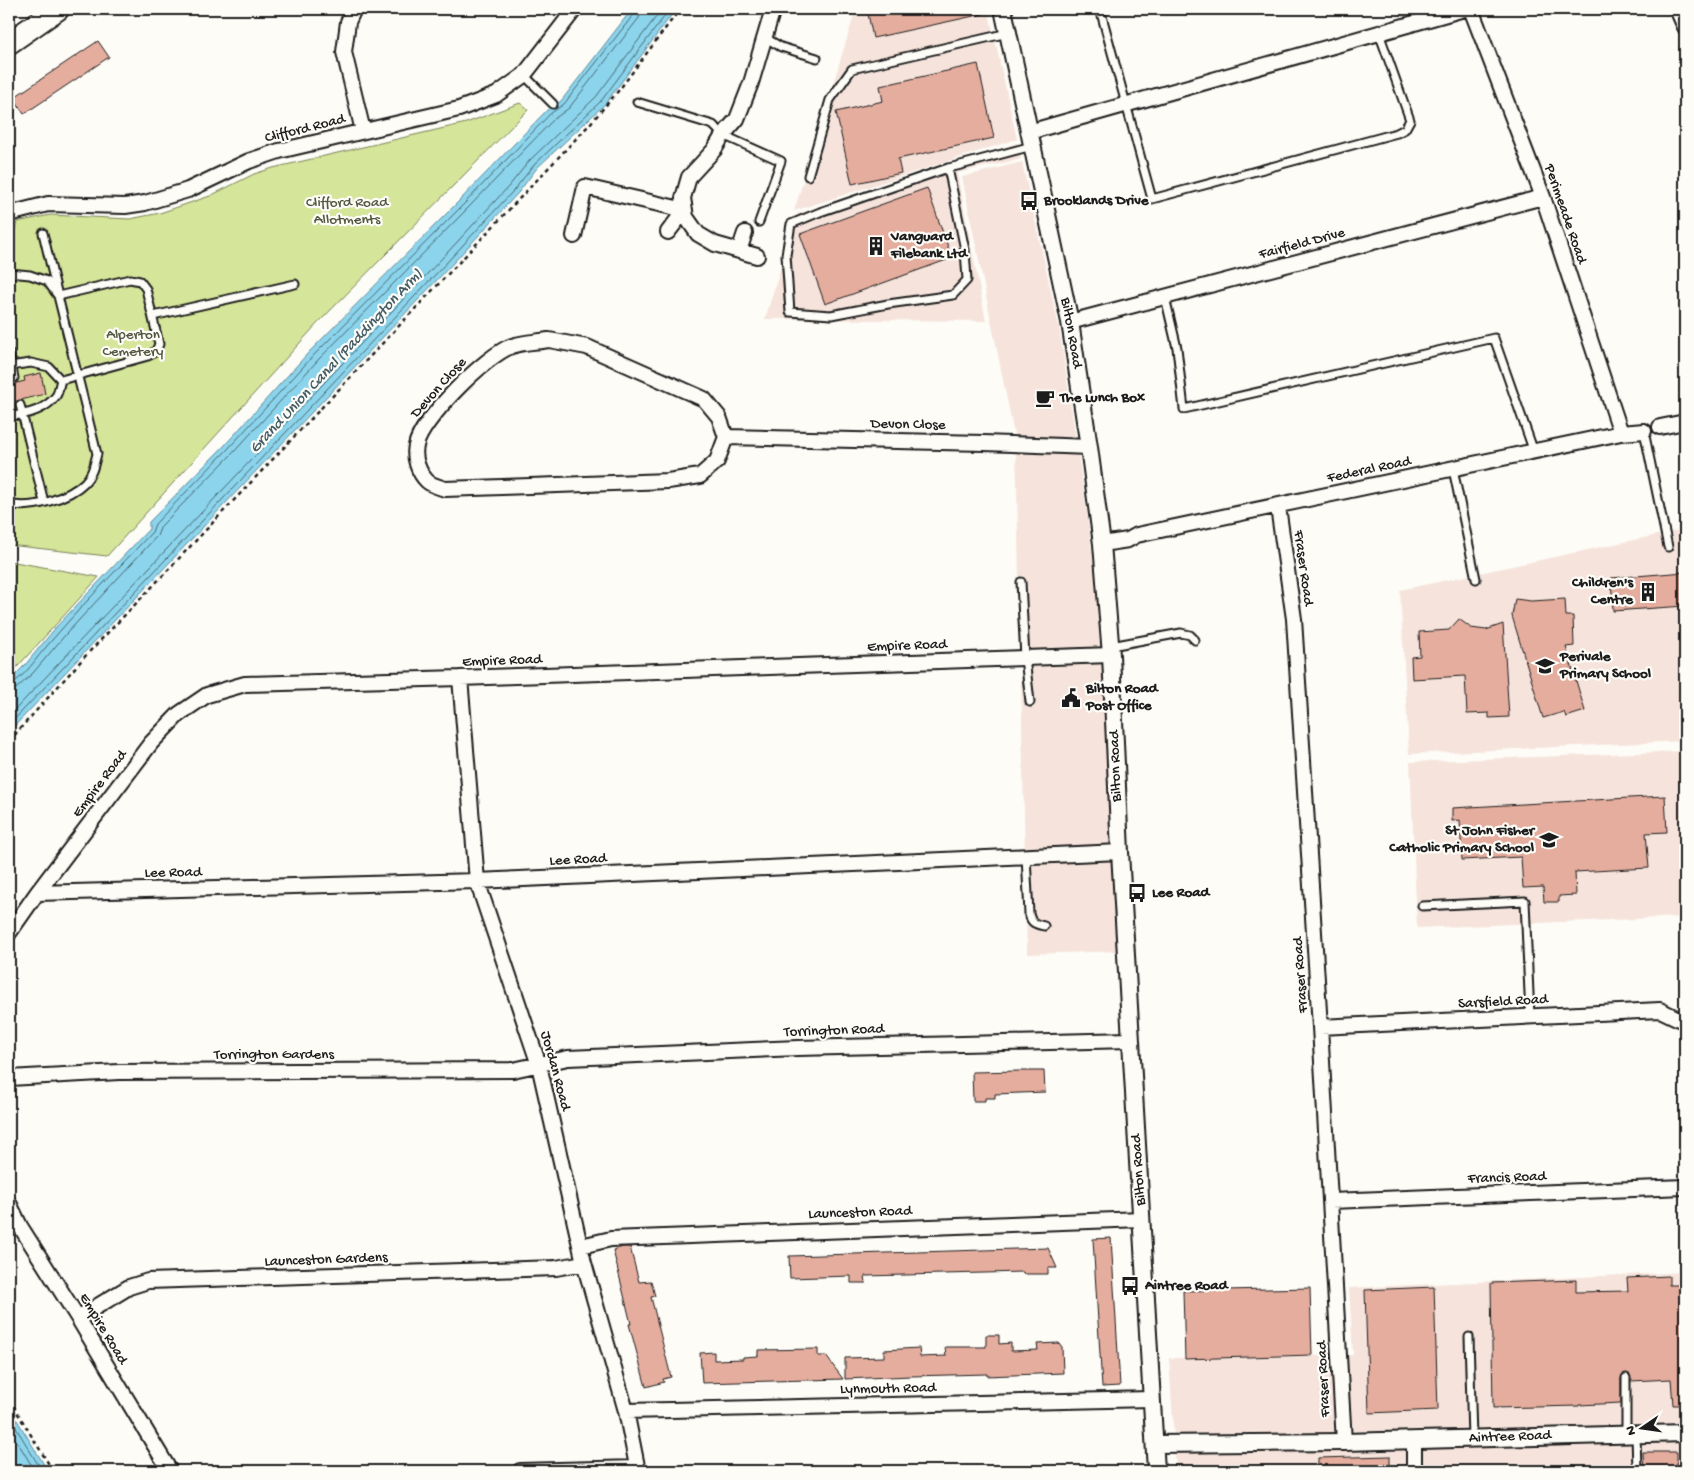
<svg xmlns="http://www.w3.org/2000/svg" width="1694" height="1480" font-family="'Gochi Hand',sans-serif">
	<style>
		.built { fill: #f6e4dc }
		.green { fill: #d5e599; stroke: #78805a }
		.water { fill: #8bd4ec; stroke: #5f8a99 }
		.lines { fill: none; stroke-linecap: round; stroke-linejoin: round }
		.shore { stroke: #48666f; stroke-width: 1 }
		.building { fill: #e5ad9e; stroke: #1c1c1c }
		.service-casing { stroke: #1c1c1c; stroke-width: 11 }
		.minor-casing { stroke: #1c1c1c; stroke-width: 18 }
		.tertiary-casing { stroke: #1c1c1c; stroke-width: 20 }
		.primary-casing { stroke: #1c1c1c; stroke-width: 25 }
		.path { stroke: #1c1c1c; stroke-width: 2.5; stroke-dasharray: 4 4; stroke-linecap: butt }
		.service { stroke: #fdfcf7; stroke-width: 7 }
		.minor { stroke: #fdfcf7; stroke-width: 14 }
		.tertiary { stroke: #fdfcf7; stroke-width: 16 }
		.primary { stroke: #fdfcf7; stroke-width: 21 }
		.labels { text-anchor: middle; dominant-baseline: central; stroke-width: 4.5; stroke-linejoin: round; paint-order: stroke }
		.street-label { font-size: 15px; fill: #1c1c1c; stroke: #fdfcf7 }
		.poi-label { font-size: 15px; font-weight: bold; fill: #1c1c1c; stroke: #fdfcf7; text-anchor: start }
		.park-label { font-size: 15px; fill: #545842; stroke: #fdfcf7 }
		.water-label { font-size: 16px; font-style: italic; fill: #435c65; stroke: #fdfcf7 }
	</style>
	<rect width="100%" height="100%" fill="#fdfcf7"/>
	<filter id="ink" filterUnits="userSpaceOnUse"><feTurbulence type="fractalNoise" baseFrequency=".02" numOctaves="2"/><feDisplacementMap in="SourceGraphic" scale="10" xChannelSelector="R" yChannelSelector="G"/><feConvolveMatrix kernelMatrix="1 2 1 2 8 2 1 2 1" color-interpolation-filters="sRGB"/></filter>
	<g filter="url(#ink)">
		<path class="built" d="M856 9H988L1017 139 794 211Z
			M1017 143 1021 159 957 173 986 321 765 319 797 214Z
			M1022 162 1059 327 1088 519 1106 663 1123 951 1027 954 1016 444 962 177Z
			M1685 529V741L1409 754 1400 590Z
			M1685 751V917L1417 928 1410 762Z
			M1685 1272V1471H1176L1169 1358 1353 1355 1349 1288Z"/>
		<path class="green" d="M520 103 528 110 317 324 107 556 9 545V238L13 237 17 222 50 215 130 219 160 213 210 196 254 174 273 168 466 123Z
			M9 561 99 577 9 676Z"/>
		<path class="water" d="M632 9H676L605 104 537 168 518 193 454 262 9 732V681L25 665 57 626 149 529V522L224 446 309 352 459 201 547 110 561 101Z
			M9 1407 48 1471H9Z"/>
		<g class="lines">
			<path class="shore" d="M9 684C19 683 34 662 41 653 76 611 115 572 152 532L155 524 227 450 313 356 463 205 550 114 564 104 634 14 635 9
				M9 691 17 688 33 673 66 634 157 536 161 526 232 454 318 360 467 209 554 119 569 108 639 18 642 9
				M9 716 446 254 509 186 530 160 596 97 662 9
				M9 725 450 259 514 190 534 165 601 101 670 9
				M9 1416 42 1471
				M9 1428 35 1471"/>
		</g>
		<path class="building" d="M867 9H982L983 14 873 38Z
			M98 41 109 57 24 114 13 98Z
			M978 64 994 138 898 159 901 173 852 184 836 112 883 101 880 86Z
			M927 188 952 258 825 304 800 234Z
			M41 373 45 394 9 403V385L25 381 24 377Z
			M1685 572V606L1613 611 1611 578Z
			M1515 599 1531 601 1565 599 1566 616H1573L1574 646 1566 647 1585 711 1566 717 1564 712 1543 718 1512 616Z
			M1459 619 1471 628 1486 630 1503 624 1509 717 1489 718V713L1467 714 1465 676 1412 679 1411 657 1420 656 1419 632 1449 630Z
			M1665 796 1667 832 1646 833 1649 868 1575 872 1576 895 1559 896V902H1544L1543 887 1523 888 1521 857 1462 860 1460 820 1452 821V808Z
			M1020 1071H1044L1045 1092 995 1094V1098H985V1101H973L972 1072Z
			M1111 1238 1120 1386 1102 1387 1093 1239Z
			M623 1247H630L639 1282 651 1281 655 1296 651 1297 671 1377 663 1379 664 1382 646 1387 629 1324H631L613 1250Z
			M1048 1248 1057 1268H1048V1274H1023V1272L865 1276 866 1283H851V1276L790 1278 789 1256Z
			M1669 1276V1285H1685V1405H1673L1671 1379 1631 1381 1630 1375 1626 1373 1621 1378V1403L1579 1405V1406L1493 1408 1491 1283 1576 1280V1292L1628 1291 1627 1278Z
			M1434 1287 1438 1410 1369 1413 1365 1290Z
			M1310 1288 1312 1355 1185 1359 1183 1291Z
			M986 1335H999V1344L1011 1343V1351L1038 1350 1037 1344 1059 1343 1062 1347 1063 1373 987 1376V1374L911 1376 845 1379V1358L884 1357V1350L919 1348 920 1357 946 1356 945 1347H986Z
			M818 1349V1356H826L843 1379 702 1383 700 1353 714 1352V1360L743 1359V1357L758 1356V1350Z
			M1643 1452H1677V1471H1644Z
			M1390 1456V1471H1318V1458Z"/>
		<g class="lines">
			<g class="service-casing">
				<path id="service" d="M1100 9 1152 199 1397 133 1405 129 1410 120 1379 33
					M764 37 781 47 817 58
					M524 75 553 104
					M637 102 713 125 723 135 781 161 759 222
					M948 168 965 250 967 280 953 295 888 304 831 315 790 312 786 255 791 224 820 212 948 168 957 166 1032 146
					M808 176 830 100 852 69 1008 33
					M43 233 58 296 130 279 140 281 146 289 159 344 156 351 148 356 61 380
					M9 273 30 275 47 281 58 296 97 454C94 464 93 474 85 482 69 498 31 510 9 504
					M1165 297 1177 348 1184 409 1494 338 1534 452
					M153 316 295 284
					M9 353 14 378
					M9 366 31 363 49 367 61 380C59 385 59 392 56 396 45 410 26 415 9 416
					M20 405 44 502
					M1644 431 1668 547
					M1453 469 1476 579
					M1021 582 1025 658 1030 702
					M1111 646 1181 633 1190 635 1195 640
					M1026 856 1029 914C1031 923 1035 924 1044 926
					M1422 906 1525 901 1530 1017
					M1469 1337 1472 1438
					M1626 1434V1378
					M1636 1434 1637 1471"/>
			</g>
			<g class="minor-casing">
				<path id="minor" d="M354 9 348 22 344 52 363 131
					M1471 9 1543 197 1621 433
					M1677 9 1685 27
					M1029 132 1464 9
					M9 214 48 204 125 206 145 203 188 190 249 161 279 151 459 109 496 95 524 75 575 9
					M574 236 585 187 685 210 668 232
					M739 251 745 233
					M757 256 715 244 698 234 686 217 683 198 689 177 714 150 723 135 737 119 751 83 773 9
					M1070 322 1543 197
					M549 340 587 347 704 399 719 417 726 437 717 461 700 476 668 481 445 489C439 487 431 485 427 481 419 473 413 458 416 446 420 421 487 354 512 346 523 342 537 342 549 340Z
					M1660 427 1685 422
					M726 437 984 443 1089 447
					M1278 507 1294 619 1320 1027 1344 1442
					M1102 544 1128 540 1137 535 1621 433 1644 431
					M460 678 477 881 539 1065 584 1263 626 1411 638 1471
					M37 893 477 881 1120 852
					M9 933 37 893 151 743 179 714 207 695 245 684 460 678 1111 655
					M1320 1027 1660 1010 1685 1022
					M9 1078 119 1072 513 1070 568 1058 798 1048 1131 1040
					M1331 1201 1685 1187
					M9 1203 20 1226 78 1318 170 1471
					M581 1246 611 1239 1142 1219
					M78 1318 129 1287 148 1281 556 1268 584 1263
					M626 1411 1151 1399
					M1414 1440V1471
					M520 1471 637 1468"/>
			</g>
			<g class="tertiary-casing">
				<path id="tertiary" d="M1003 9 1070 322 1089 447 1102 544 1111 655 1120 852 1156 1471
					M1155 1444 1344 1442 1685 1433"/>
			</g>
			<g class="primary-casing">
				<path id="primary" d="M9 43 58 9"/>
			</g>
			<path class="path" d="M9 741 89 652 150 589 589 125 619 90 680 9
				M9 1399 53 1471"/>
			<use href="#service" class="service"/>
			<use href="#minor" class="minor"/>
			<use href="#tertiary" class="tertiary"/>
			<use href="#primary" class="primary"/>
		</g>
	</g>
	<defs>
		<g id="bus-bare" transform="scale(1.5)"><path d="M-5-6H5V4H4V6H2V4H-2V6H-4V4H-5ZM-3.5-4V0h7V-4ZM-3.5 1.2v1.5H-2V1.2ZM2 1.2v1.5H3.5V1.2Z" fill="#1c1c1c" stroke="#fdfcf7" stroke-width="2.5" paint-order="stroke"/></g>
		<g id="building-bare" transform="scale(1.5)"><path d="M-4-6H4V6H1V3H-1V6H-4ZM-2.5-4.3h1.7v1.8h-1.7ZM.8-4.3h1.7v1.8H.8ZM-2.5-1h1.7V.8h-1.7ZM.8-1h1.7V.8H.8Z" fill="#1c1c1c" stroke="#fdfcf7" stroke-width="2.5" paint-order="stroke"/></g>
		<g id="cafe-bare" transform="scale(1.5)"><path d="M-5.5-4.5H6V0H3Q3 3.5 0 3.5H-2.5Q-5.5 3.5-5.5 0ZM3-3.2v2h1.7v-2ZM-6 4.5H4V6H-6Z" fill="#1c1c1c" stroke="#fdfcf7" stroke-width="2.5" paint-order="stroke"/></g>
		<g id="school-bare" transform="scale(1.5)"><path d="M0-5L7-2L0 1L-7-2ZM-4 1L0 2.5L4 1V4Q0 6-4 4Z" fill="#1c1c1c" stroke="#fdfcf7" stroke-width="2.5" paint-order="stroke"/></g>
		<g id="civic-bare" transform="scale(1.5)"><path d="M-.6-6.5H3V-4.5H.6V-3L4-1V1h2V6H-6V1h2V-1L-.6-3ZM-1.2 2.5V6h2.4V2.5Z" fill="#1c1c1c" stroke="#fdfcf7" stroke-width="2.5" paint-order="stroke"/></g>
	</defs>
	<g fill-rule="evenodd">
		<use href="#bus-bare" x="1029" y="201"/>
		<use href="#building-bare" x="876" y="246"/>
		<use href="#cafe-bare" x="1045" y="398"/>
		<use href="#building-bare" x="1648" y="592"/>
		<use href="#school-bare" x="1545" y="666"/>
		<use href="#civic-bare" x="1071" y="698"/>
		<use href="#school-bare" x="1549" y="840"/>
		<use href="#bus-bare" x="1137" y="893"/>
		<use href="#bus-bare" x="1130" y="1286"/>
	</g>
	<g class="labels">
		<g class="street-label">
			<text transform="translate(305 129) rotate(-14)">Clifford Road</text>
			<text transform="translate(1565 214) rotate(71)">Perimeade Road</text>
			<text transform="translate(1302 244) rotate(-15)">Fairfield Drive</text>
			<text transform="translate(1071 333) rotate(80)">Bilton Road</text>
			<text transform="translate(439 388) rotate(-48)">Devon Close</text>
			<text transform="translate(908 425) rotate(1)">Devon Close</text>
			<text transform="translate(1369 470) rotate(-12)">Federal Road</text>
			<text transform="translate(1303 568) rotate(82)">Fraser Road</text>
			<text transform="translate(907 646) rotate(-2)">Empire Road</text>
			<text transform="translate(502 661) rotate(-2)">Empire Road</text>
			<text transform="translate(1116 766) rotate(-92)">Bilton Road</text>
			<text transform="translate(100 784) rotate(-53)">Empire Road</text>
			<text transform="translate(578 860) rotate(-3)">Lee Road</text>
			<text transform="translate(173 873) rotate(-1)">Lee Road</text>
			<text transform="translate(1301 975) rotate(-94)">Fraser Road</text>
			<text transform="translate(1503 1002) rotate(-3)">Sarsfield Road</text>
			<text transform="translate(834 1031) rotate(-2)">Torrington Road</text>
			<text x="274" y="1055">Torrington Gardens</text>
			<text transform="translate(555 1071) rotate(75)">Jordan Road</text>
			<text transform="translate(1139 1170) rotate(-94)">Bilton Road</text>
			<text transform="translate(1507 1178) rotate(-2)">Francis Road</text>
			<text transform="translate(860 1213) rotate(-2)">Launceston Road</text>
			<text transform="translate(326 1260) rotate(-2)">Launceston Gardens</text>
			<text transform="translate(103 1329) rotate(59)">Empire Road</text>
			<text transform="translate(1324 1379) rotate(-93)">Fraser Road</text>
			<text transform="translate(888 1389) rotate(-1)">Lynmouth Road</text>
			<text transform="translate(1510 1437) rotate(-2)">Aintree Road</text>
		</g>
		<g class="poi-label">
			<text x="1044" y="201">Brooklands Drive</text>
			<text x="891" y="237">Vanguard<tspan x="891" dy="17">Filebank Ltd</tspan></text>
			<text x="1060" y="398">The Lunch Box</text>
			<text x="1633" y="583" text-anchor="end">Children's<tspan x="1633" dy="17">Centre</tspan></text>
			<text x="1560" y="657">Perivale<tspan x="1560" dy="17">Primary School</tspan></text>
			<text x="1086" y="689">Bilton Road<tspan x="1086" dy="17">Post Office</tspan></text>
			<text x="1534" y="831" text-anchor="end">St John Fisher<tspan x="1534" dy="17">Catholic Primary School</tspan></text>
			<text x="1152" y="893">Lee Road</text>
			<text x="1145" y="1286">Aintree Road</text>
		</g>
		<g class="park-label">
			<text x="347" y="203">Clifford Road<tspan x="347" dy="17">Allotments</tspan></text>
			<text x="133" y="335">Alperton<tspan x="133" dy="17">Cemetery</tspan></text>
		</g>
		<g class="water-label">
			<text transform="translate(337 362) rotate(-47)">Grand Union Canal (Paddington Arm)</text>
		</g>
	</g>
	<rect width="1694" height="1480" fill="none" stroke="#fdfcf7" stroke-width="30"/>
	<rect x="15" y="15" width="1664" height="1450" fill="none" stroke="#1c1c1c" stroke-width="2" filter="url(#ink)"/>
	<g transform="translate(1642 1428) rotate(257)" stroke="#fdfcf7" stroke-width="4" paint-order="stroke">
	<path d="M0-4L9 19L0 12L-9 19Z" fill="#1c1c1c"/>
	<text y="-8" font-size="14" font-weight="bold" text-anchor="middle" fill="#1c1c1c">N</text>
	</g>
</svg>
